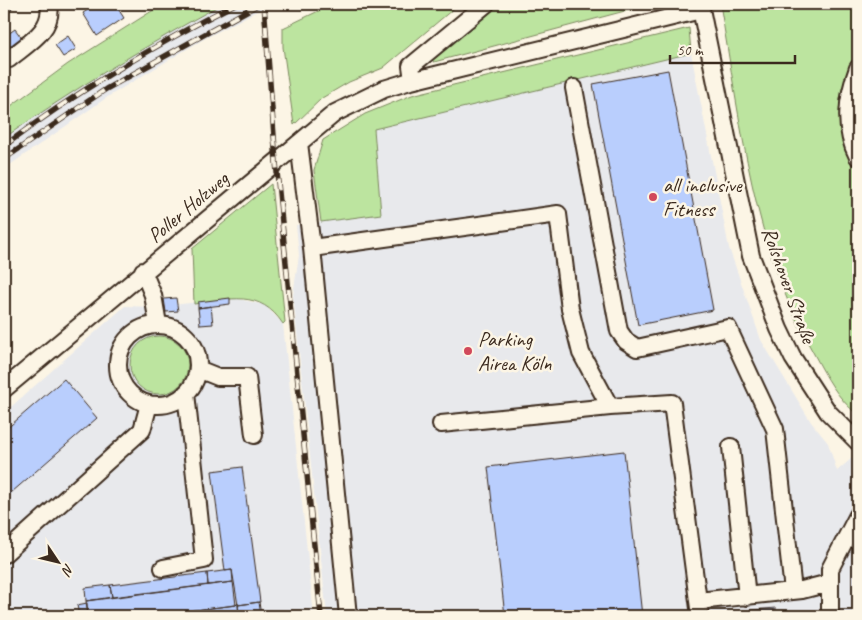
<svg xmlns="http://www.w3.org/2000/svg" width="862" height="620" font-family="Caveat,sans-serif">
	<style>
		.built { fill: #e8e9ec }
		.green { fill: #bce49f; stroke: #7c875e }
		.building { fill: #b9cefd; stroke: #3b2a1e }
		.lines { fill: none; stroke-linecap: round; stroke-linejoin: round }
		.minor-casing { stroke: #3b2a1e; stroke-width: 20 }
		.minor { stroke: #fcf5e5; stroke-width: 16 }
		.rail-casing { stroke: #3b2a1e; stroke-width: 5.5 }
		.rail { stroke: #fcf5e5; stroke-width: 4; stroke-dasharray: 11; stroke-linecap: butt }
		.poi-dot { fill: #d1495b; stroke: #fcf5e5; stroke-width: 2 }
		.labels { text-anchor: middle; dominant-baseline: central; stroke-width: 5; stroke-linejoin: round; paint-order: stroke }
		.poi-label { font-size: 21px; fill: #3b2a1e; stroke: #fcf5e5; text-anchor: start }
		.street-label { font-size: 21px; fill: #3b2a1e; stroke: #fcf5e5 }
	</style>
	<rect width="100%" height="100%" fill="#fcf5e5"/>
	<filter id="ink" filterUnits="userSpaceOnUse"><feTurbulence type="fractalNoise" baseFrequency=".02" numOctaves="2"/><feDisplacementMap in="SourceGraphic" scale="10" xChannelSelector="R" yChannelSelector="G"/><feConvolveMatrix kernelMatrix="1 2 1 2 8 2 1 2 1" color-interpolation-filters="sRGB"/></filter>
	<g filter="url(#ink)">
		<path class="built" d="M222 4H270L202 40 109 96 4 169V138L52 105 155 40Z
			M691 53 729 248 761 340 811 422 828 443 837 471 858 453V616H327L293 295 299 255 296 225 381 214 374 129Z
			M234 298 265 305 283 324 314 616H4V413L125 306 155 307Z"/>
		<path class="green" d="M163 4H222C147 45 74 89 4 138V111L68 64Z
			M333 4H459L383 68 349 82 322 98 294 125 283 47V28Z
			M494 4H651L434 62 430 58Z
			M720 4H858V55L843 88 841 108 852 160 858 170V415C837 398 827 378 814 354 753 248 741 123 720 4Z
			M689 28 691 53 374 129 381 214 321 222 314 170 323 140 365 114 412 95Z
			M271 184 285 322 283 324C260 289 230 299 194 304L192 249Z
			M130 365a29 29 0 1 1 58 0a29 29 0 1 1-58 0Z"/>
		<path class="building" d="M4 4H15L5 17H4Z
			M97 4H115L124 18 97 36 83 13Z
			M15 29 24 41 4 55V37Z
			M68 36 76 49 63 57 55 45Z
			M668 70 713 310 638 325 593 84Z
			M176 298 178 311 166 312 164 299Z
			M230 298V304L198 308V302Z
			M211 306 213 324 200 325 198 308Z
			M64 379 97 418 4 499V431Z
			M624 451 642 616H505L488 467Z
			M242 467 260 602 238 605 232 570 225 571 212 471Z
			M232 570 233 582 208 585 207 573Z
			M207 573 208 585 112 597 110 585Z
			M233 582 236 605 147 616H88L86 601Z
			M110 585 112 597 86 601 85 588Z
			M259 602 261 616H239L238 605Z
			M87 603 88 616H79L77 605Z
			M238 603 239 616H147L236 605Z
			M776 608V616H742L741 611Z"/>
		<g class="lines">
			<g class="minor-casing">
				<path id="minor" d="M700 4 751 256 779 329 793 358 828 412 858 442
					M9 59C27 44 54 30 49 4
					M858 68C847 98 843 128 858 157
					M413 80 411 66 486 4
					M574 88 619 331 626 341 637 348 728 328 775 429 793 591
					M299 143 312 248 348 616
					M312 248 558 214 570 309 581 353 610 407 672 403 698 601
					M143 271 153 295 158 324
					M118 365a40 40 0 1 1 80 0a40 40 0 1 1-80 0Z
					M198 369 218 377H247L254 435
					M4 389 335 113 384 89 407 82 701 10
					M441 424 610 407
					M731 447 747 597
					M4 554 142 430 149 404
					M163 568 204 560 186 393
					M700 616 698 601 802 590 829 583
					M830 616V569L858 515"/>
			</g>
			<use href="#minor" class="minor"/>
			<g class="rail-casing">
				<path id="rail" d="M264 4 276 162 321 616
					M4 146C76 92 155 45 235 4
					M4 159 106 89 259 4"/>
			</g>
			<use href="#rail" class="rail"/>
		</g>
	</g>
	<g class="poi-dot">
		<circle cx="653" cy="197" r="5"/>
		<circle cx="468" cy="351" r="5"/>
	</g>
	<g class="labels">
		<g class="poi-label">
			<text x="663" y="185">all inclusive<tspan x="663" dy="24">Fitness</tspan></text>
			<text x="478" y="339">Parking<tspan x="478" dy="24">Airea Köln</tspan></text>
		</g>
		<g class="street-label">
			<text transform="translate(188 207) rotate(-40)">Poller Holzweg</text>
			<text transform="translate(789 285) rotate(70)">Rolshover Straße</text>
		</g>
	</g>
	<rect width="862" height="620" fill="none" stroke="#fcf5e5" stroke-width="20"/>
	<rect x="10" y="10" width="842" height="600" fill="none" stroke="#3b2a1e" stroke-width="2" filter="url(#ink)"/>
	<g transform="translate(58 562) rotate(125)" stroke="#fcf5e5" stroke-width="4" paint-order="stroke">
	<path d="M0-4L9 19L0 12L-9 19Z" fill="#3b2a1e"/>
	<text y="-8" font-size="14" font-weight="bold" text-anchor="middle" fill="#3b2a1e">N</text>
	</g>
	<path d="M670 55v8h125v-8" fill="none" stroke="#3b2a1e" stroke-width="2.5"/>
	<text x="677" y="55" font-size="15" fill="#3b2a1e" stroke="#fcf5e5" stroke-width="4" paint-order="stroke">50 m</text>
</svg>
